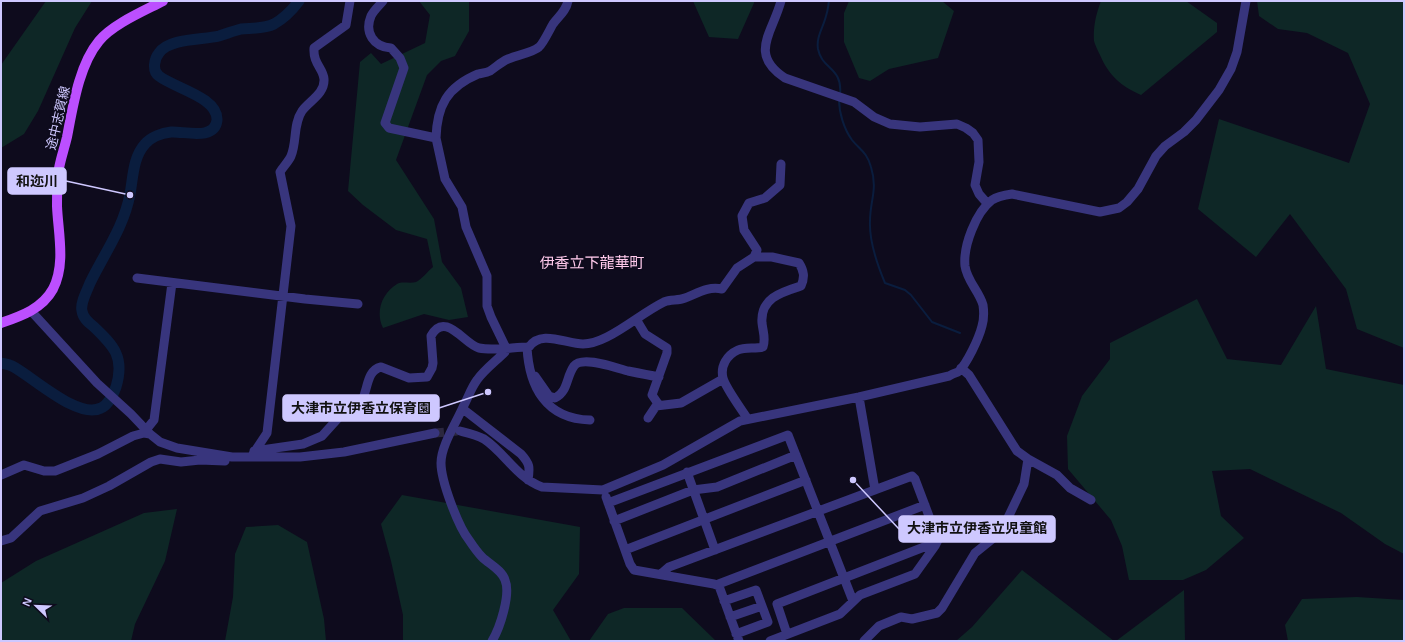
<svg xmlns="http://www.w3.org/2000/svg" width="1405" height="642" font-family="Arial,'Noto Sans JP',sans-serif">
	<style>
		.green { fill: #0e2726 }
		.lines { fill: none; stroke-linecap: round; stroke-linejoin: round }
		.stream { stroke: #0a1d3e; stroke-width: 2 }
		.river { stroke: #0a1d3e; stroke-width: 11 }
		.minor-tunnel { stroke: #2b273f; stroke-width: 9; stroke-dasharray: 9 4.5; stroke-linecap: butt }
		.minor { stroke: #38357d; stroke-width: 9 }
		.major { stroke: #bc4fff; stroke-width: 10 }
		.labels { text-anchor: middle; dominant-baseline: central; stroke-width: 4; stroke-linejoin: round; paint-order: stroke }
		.street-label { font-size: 13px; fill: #cec8ff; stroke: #0e0b1d }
		.quarter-label { font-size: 15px; fill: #ffcaec; stroke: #0e0b1d }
		.leader { fill: none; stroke: #cec8ff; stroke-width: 1.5 }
		.callout-dot { fill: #cec8ff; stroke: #0e0b1d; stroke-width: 1.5 }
		.callout { fill: #cec8ff; stroke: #cec8ff; stroke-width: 1.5 }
		.callout-label { font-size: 14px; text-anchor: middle; font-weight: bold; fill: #111 }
	</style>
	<rect width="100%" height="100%" fill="#0e0b1d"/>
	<path class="green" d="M46 1H92L75 28 38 111 24 134 1 148V65Z
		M419 1H469V31L455 56 441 61 427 75 396 160 434 219 442 262 461 288 468 317 449 320 424 314 383 328C375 312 382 293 397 284 402 281 410 284 416 282 422 279 428 271 433 267L427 239 396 230 363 205 348 191 360 62 371 53 381 64 425 43 430 15Z
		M693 1H754V3L738 39 709 37Z
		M849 1H942L954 11 938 58 889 69 870 81 859 78 844 42V13Z
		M1101 1H1186L1217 23V32L1141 95C1121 86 1109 76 1100 55 1098 51 1095 45 1094 41 1093 27 1096 14 1101 1Z
		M1257 1H1404V348L1357 329 1346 289 1290 214 1256 257 1198 209 1219 119 1349 163 1370 104 1348 53 1307 33 1278 29 1259 16Z
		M1197 299 1227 359 1281 365 1316 306 1326 369 1404 385V554L1385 544 1341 513 1250 469 1212 471 1221 516 1244 538 1206 570 1183 580H1129L1122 546 1111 520 1068 469 1067 436 1082 396 1110 359V343Z
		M402 495 580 527 579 574 553 610 571 641H403V615L391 561 381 524Z
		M177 509 165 561 135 624 131 641H1V583L36 561 144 513Z
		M278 525 307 542 324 619 326 641H225L233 597 235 554 246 527Z
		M1022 570 1114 641H956L972 627Z
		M1184 590 1185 641H1116Z
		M1357 597 1404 600V641H1288L1285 625 1302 599Z
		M624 608H682L716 641H589L608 614Z"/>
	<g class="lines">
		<path class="stream" d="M829 1C828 6 828 11 826 16 823 28 816 37 818 49 822 70 843 67 840 95
			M839 99C839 113 844 129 852 140 860 150 867 152 871 167 878 190 870 200 870 221 869 242 877 264 885 283L905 290 911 295 932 322 960 333"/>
		<path class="river" d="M1 363C5 364 8 364 12 366 32 376 78 420 101 408 108 405 113 395 116 387 125 357 114 346 93 326 88 322 83 318 82 311 80 303 87 291 90 283 104 254 124 227 130 194 133 178 133 157 145 144 151 137 162 133 171 132 184 131 215 141 217 120 218 97 174 88 159 76 152 71 154 59 159 53 169 38 203 40 219 36 226 34 233 31 241 29 251 28 264 29 274 24 283 19 293 9 299 1"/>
		<path class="minor-tunnel" d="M435 433 458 431"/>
		<path class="minor" d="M383 1C379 6 374 10 371 16 364 33 374 47 391 48L400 58 404 68 385 123 389 128 436 138 445 179 462 207 466 227 487 276V306L491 317 506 348 505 352C496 361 484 370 477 380 471 388 468 398 463 407 456 423 441 446 441 463 441 481 458 526 469 540 473 546 477 552 482 557 489 564 502 570 505 580 511 594 500 628 492 641
			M781 1C773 32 748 54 785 78L854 102 874 117 890 124 920 127 957 124 966 128 973 133 978 140 979 162 975 185 979 194 986 202
			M436 138C437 106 447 87 478 74 482 73 486 73 490 71 496 67 501 62 508 59 515 56 534 52 539 47 543 44 550 29 553 24 559 16 566 11 568 1
			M137 278 305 299 358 304
			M31 311 97 383 131 414 150 434 160 442 177 448 232 457H300L344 452 435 433
			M636 319 645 334 667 348V353L652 395 659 405
			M527 347C529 387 546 419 590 420
			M532 376H535L549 396 555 398C568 392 566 377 574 366 582 355 616 368 628 371 638 373 648 375 659 377
			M859 397 875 490
			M463 409 521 454C530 464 530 467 528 480
			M648 418 656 406 681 403 723 379
			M747 418C742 410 725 387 723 378 720 366 727 355 738 350 745 347 755 349 763 347 766 339 763 332 762 323 760 298 782 292 801 286 805 277 804 271 799 263L772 257H754
			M146 430 154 420 172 283
			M460 431C468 433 477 435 484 439 505 453 517 478 542 487L603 490 663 465 740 421 859 397 949 376C952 374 955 373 958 372 967 364 979 338 982 326 984 319 984 312 983 305 979 291 967 281 965 266 963 246 976 212 992 200 998 196 1005 195 1012 194L1100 212 1119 208 1127 202 1138 189 1156 156 1165 146 1184 132 1196 120 1219 90 1231 69 1237 52 1246 1
			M254 451 303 444 322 436 341 415C374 413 359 372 381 367L409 378 427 377 432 368 433 363 431 336C445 310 465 345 479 348 494 351 514 347 529 347 541 329 566 344 583 344 590 344 601 340 607 337 627 327 644 312 664 302 671 299 678 301 685 298 698 293 708 286 722 289L737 268 754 257 757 250 744 230 742 216 749 203 765 198 780 185 781 164
			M253 454 267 433 291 226 280 172C283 167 289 161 291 156 297 142 293 124 302 111 309 101 325 94 324 79 323 68 313 64 314 48L346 25 350 1
			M1028 459 1057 475 1070 488 1091 500
			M687 472 715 550
			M1 475 24 465 44 471H55L98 454 133 436 144 433 150 434
			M606 497 630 564 634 570 714 584 719 586 739 641
			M608 503 788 435 853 601
			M614 521 693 490 717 487 796 455
			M1 541 11 538 40 511 83 498 109 486 151 462 160 459 181 462 200 460 225 461
			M625 550 806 480
			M661 574 669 567 912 476 915 479 938 540 935 546 915 574 860 595 840 614 770 641
			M716 585 925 505
			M724 601 756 590 768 622 736 634
			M730 617 762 606
			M787 634 777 604 937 542
			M864 641 879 626 901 617 912 619 937 613 942 608 975 553 996 536 1004 526 1024 484 1028 459 1017 451 969 375 961 368"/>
		<path class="major" d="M1 323C21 316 42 309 53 289 66 264 58 232 57 206 57 196 57 185 58 175 59 163 64 150 67 137 73 106 79 65 99 41 113 24 144 11 163 1"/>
	</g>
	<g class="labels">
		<g class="street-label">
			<text transform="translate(58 118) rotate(-77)">途中志賀線</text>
		</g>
		<g class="quarter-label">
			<text x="592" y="262">伊香立下龍華町</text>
		</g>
	</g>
	<path class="leader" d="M130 195L66 181M488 392L439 408M853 480L899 529"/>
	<g class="callout-dot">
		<circle cx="130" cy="195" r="4"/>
		<circle cx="488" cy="392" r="4"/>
		<circle cx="853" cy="480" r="4"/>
	</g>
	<g class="callout">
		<rect x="8" y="168" width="58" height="26" rx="4"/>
		<rect x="283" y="395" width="156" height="26" rx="4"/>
		<rect x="899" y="516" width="156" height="26" rx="4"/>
	</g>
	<g class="callout-label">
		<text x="37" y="186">和迩川</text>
		<text x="361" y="413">大津市立伊香立保育園</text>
		<text x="977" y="533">大津市立伊香立児童館</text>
	</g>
	<rect width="1405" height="642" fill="none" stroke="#cec8ff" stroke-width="4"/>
	<g transform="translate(36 606) rotate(293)" stroke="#0e0b1d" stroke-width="3" paint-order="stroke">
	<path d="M0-3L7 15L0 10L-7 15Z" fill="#cec8ff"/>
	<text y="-6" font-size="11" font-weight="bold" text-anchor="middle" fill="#cec8ff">N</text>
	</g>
</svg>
